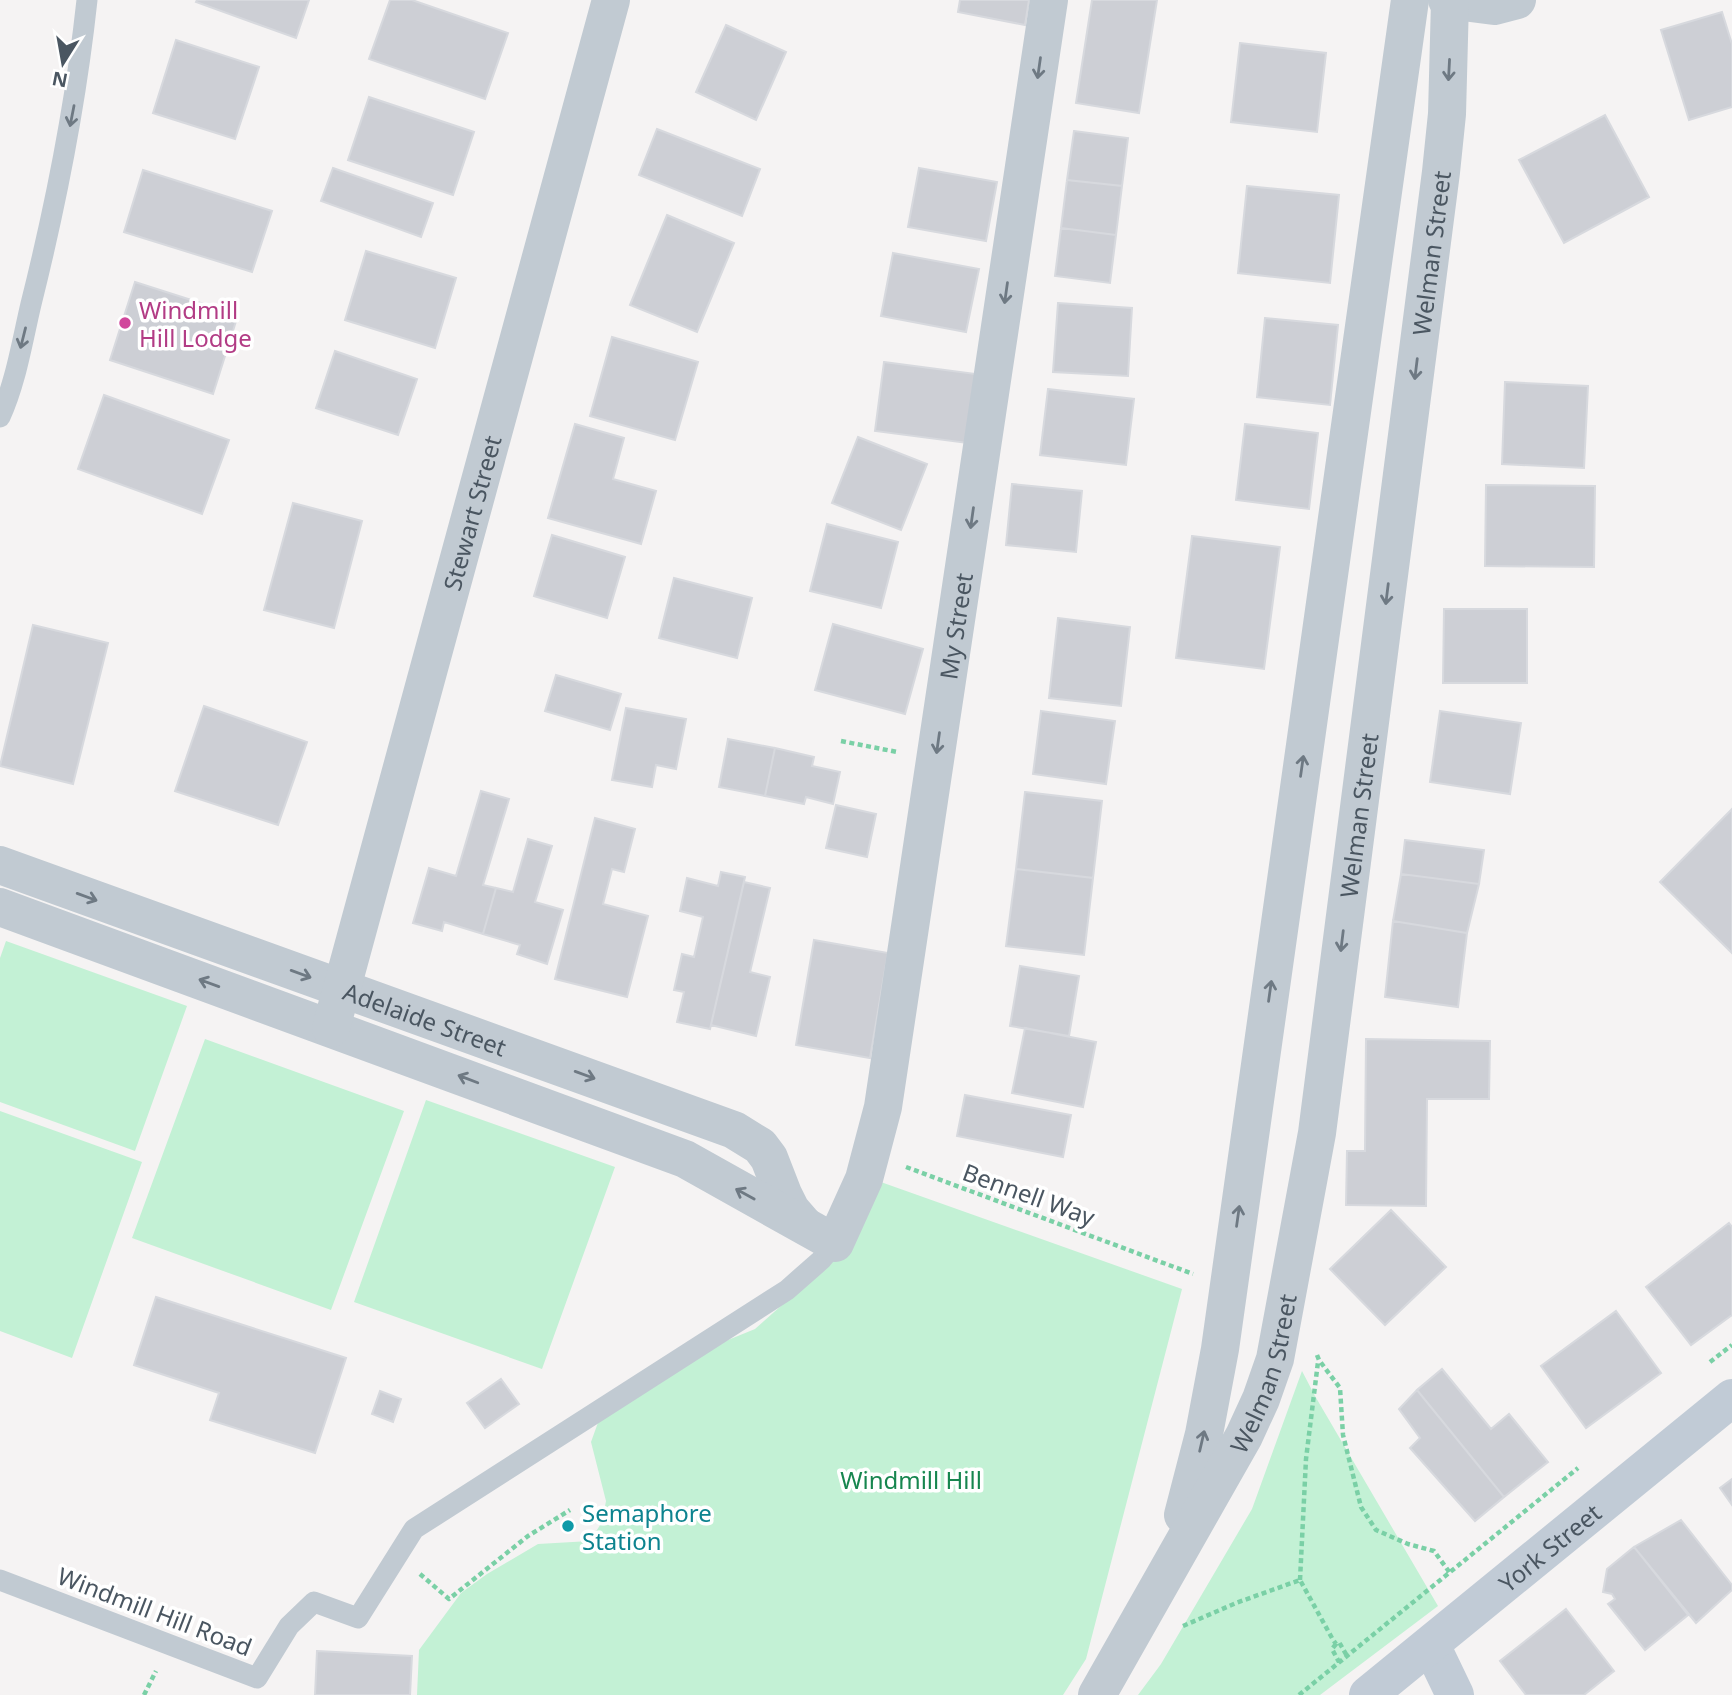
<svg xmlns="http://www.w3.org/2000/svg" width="1732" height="1695" font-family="'Noto Sans',sans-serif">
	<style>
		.green { fill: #c3f1d5 }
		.building { fill: #cdcfd5; stroke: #d7d9de; stroke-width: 2 }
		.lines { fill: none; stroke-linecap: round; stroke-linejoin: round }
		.path { stroke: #7ad0a6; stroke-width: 4.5; stroke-dasharray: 5 3.5; stroke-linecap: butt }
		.lane { stroke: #c1cad2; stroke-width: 21 }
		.street { stroke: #c1cad2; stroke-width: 38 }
		.secondary { stroke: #c1cbd6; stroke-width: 38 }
		.oneway { stroke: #6e7983 }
		.hotel-dot { fill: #d1479c; stroke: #fff; stroke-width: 2.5 }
		.culture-dot { fill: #0f9aa8; stroke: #fff; stroke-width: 2.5 }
		.labels { text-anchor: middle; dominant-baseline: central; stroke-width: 7; stroke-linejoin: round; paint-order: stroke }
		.street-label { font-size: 24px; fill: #4a5661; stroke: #fff }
		.hotel-label { font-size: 24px; fill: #b23c85; stroke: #fff; text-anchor: start }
		.park-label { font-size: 24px; fill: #17864f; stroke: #fff }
		.culture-label { font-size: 24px; fill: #0d838f; stroke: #fff; text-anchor: start }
	</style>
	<rect width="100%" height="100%" fill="#f5f3f3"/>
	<path class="green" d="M6 941 187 1006 135 1151 0 1102V958Z
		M205 1039 404 1111 331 1310 132 1238Z
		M426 1100 615 1167 542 1369 354 1302Z
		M0 1111 142 1162 72 1358 0 1331Z
		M878 1181 1182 1289 1086 1659 1063 1695H417L419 1650 461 1593 487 1574 538 1544 590 1541 602 1522 606 1501 591 1442 600 1417 706 1349 755 1329 827 1265Z
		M1302 1371 1315 1396 1438 1606 1320 1695H1138L1161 1664 1252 1509Z"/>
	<path class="building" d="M197 0H309L296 38 196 2Z
		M390 0H412L508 33 485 99 369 59Z
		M960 0H1029L1025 25 958 12Z
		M1092 0H1157L1139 113 1076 103Z
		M1722 12 1732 44V107L1689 120 1661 30Z
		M726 25 786 52 756 120 696 92Z
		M176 40 259 67 235 139 153 113Z
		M1240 43 1326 53 1317 132 1231 122Z
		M369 97 474 132 453 195 348 160Z
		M1605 115 1649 197 1564 243 1519 160Z
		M657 129 760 169 742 216 639 175Z
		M1074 131 1128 138 1122 186 1067 180Z
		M333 168 433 203 421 237 321 201Z
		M919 168 997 182 986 241 908 227Z
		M143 170 272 211 252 272 124 232Z
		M1067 180 1122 186 1116 235 1061 228Z
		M1247 186 1339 195 1330 283 1238 273Z
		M667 215 734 243 697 332 630 305Z
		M1061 228 1116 235 1110 283 1055 276Z
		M366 251 456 278 435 348 345 320Z
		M893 253 979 269 966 332 881 316Z
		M135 282 238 315 213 394 110 360Z
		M1058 303 1132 308 1128 376 1053 372Z
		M1265 318 1338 325 1330 405 1257 397Z
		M612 337 698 362 675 440 590 416Z
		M335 351 417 379 398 435 316 408Z
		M884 362 976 374 967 443 875 431Z
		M1505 382 1588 386 1584 468 1502 464Z
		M1048 389 1134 399 1126 465 1040 455Z
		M104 395 229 440 202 514 78 469Z
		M575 424 624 438 613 479 656 491 641 544 548 518Z
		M1245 424 1318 433 1309 509 1236 500Z
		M858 437 927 464 901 530 832 503Z
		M1012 484 1082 491 1076 552 1006 545Z
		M1486 485 1595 486 1594 567 1485 566Z
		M293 503 362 521 334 628 264 610Z
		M827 524 898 542 881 608 810 591Z
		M552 535 625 557 607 618 534 596Z
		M1192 536 1280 547 1264 669 1176 658Z
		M674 578 752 598 737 658 659 638Z
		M1444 609H1527V683H1443Z
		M1058 618 1130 627 1121 706 1049 698Z
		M833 624 923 649 905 714 815 690Z
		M33 625 108 643 73 784 0 766Z
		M556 675 621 694 610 730 545 711Z
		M204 706 307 742 278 825 175 791Z
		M626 708 686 719 676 769 656 765 652 787 612 780Z
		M1041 711 1115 721 1106 784 1033 774Z
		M1440 711 1521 723 1510 794 1430 782Z
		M728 739 775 748 765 796 719 787Z
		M775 748 814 757 812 766 840 772 833 804 806 797 804 804 765 796Z
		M481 791 509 799 483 885 496 888 483 934 444 922 442 931 413 923 429 868 456 876Z
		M1025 792 1102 801 1093 878 1016 869Z
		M836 805 876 814 867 857 826 848Z
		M1732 809V953L1660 882Z
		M595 818 635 829 624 872 612 869 603 904 648 916 627 997 555 979Z
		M528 839 552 846 535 902 563 910 547 964 517 954 520 945 483 934 496 888 513 892Z
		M1405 840 1484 850 1479 884 1401 874Z
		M1016 869 1093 878 1084 955 1006 946Z
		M721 872 745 877 710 1029 677 1022 684 992 674 990 682 954 694 957 703 917 680 911 687 878 718 886Z
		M1401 874 1479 884 1467 933 1393 921Z
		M744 882 770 888 750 972 770 977 756 1036 711 1025Z
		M1393 921 1467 933 1458 1007 1385 997Z
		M814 940 888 953 870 1058 796 1045Z
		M1020 966 1079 976 1069 1036 1010 1026Z
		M1025 1028 1096 1042 1083 1107 1012 1093Z
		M1366 1039 1490 1041 1489 1099H1427L1426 1206 1346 1205 1347 1151H1365Z
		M965 1095 1071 1115 1063 1157 957 1136Z
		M1391 1210 1446 1267 1385 1325 1330 1269Z
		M1729 1223 1732 1227V1315L1691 1345 1646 1287Z
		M156 1297 346 1358 315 1453 210 1420 219 1393 134 1365Z
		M1616 1311 1661 1373 1586 1428 1541 1366Z
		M1442 1369 1491 1429 1509 1414 1548 1462 1504 1497 1417 1390Z
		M501 1379 519 1404 485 1428 467 1403Z
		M1417 1390 1504 1497 1475 1521 1410 1448 1420 1438 1399 1409Z
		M380 1391 401 1399 393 1422 372 1414Z
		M1732 1479V1505L1720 1488Z
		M1681 1520 1732 1585V1590L1696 1623 1634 1547Z
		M1634 1547 1688 1615 1645 1650 1608 1604 1615 1599 1612 1594 1603 1592 1607 1569Z
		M1566 1609 1614 1671 1584 1695H1526L1500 1661Z
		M317 1651 412 1656 410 1695H315Z"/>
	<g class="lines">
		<path class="path" d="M841 741 897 752
			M906 1167 1193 1274
			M1317 1355 1319 1360 1340 1388 1343 1435 1361 1507 1376 1530 1408 1544 1434 1551 1450 1573
			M1710 1362 1732 1345
			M420 1574 449 1599 528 1536 570 1510
			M1300 1580 1306 1459 1318 1362
			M1183 1626 1236 1603 1300 1580 1332 1638 1336 1644 1339 1642 1347 1656
			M1336 1644 1332 1649 1339 1662
			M144 1695 156 1671
			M1299 1695 1578 1468"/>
		<path class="lane" d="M0 417C16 382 22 342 31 304 56 204 76 103 87 0
			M0 1580 257 1678 289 1626 314 1602 358 1618 414 1529 787 1290 821 1260 835 1243"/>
		<g class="street">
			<path d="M1447 0 1494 6 1517 0"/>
			<path id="s1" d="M0 865 734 1130 760 1146 769 1158 783 1194 791 1210 804 1225"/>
			<path id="s2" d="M0 907 685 1159 835 1243 864 1179 883 1107 1049 0"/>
			<path id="s3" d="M331 1028 611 0"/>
			<path d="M1183 1515 1204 1434 1220 1349 1410 0"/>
			<path id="s4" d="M1097 1695 1244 1436 1261 1399 1275 1359 1317 1133 1441 172 1447 114 1450 1"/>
		</g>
		<g class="secondary">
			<path d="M1431 1645 1455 1695"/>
			<path id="s5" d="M1368 1695 1732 1398"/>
		</g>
	</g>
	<defs><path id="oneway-shaft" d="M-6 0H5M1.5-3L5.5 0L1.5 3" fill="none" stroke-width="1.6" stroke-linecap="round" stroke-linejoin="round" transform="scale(1.75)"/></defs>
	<g class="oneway">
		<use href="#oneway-shaft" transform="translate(1039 68) rotate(98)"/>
		<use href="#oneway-shaft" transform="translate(1449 70) rotate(93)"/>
		<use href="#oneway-shaft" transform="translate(72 116) rotate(101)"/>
		<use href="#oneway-shaft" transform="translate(1006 293) rotate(98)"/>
		<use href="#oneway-shaft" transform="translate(23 338) rotate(104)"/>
		<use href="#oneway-shaft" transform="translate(1416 369) rotate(97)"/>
		<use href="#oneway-shaft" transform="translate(972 518) rotate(98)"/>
		<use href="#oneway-shaft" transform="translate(1387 594) rotate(97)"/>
		<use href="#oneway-shaft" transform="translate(938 743) rotate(98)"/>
		<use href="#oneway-shaft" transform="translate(1302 766) rotate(-82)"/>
		<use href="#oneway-shaft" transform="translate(87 897) rotate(20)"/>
		<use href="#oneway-shaft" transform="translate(1342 941) rotate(97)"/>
		<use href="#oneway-shaft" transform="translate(301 974) rotate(20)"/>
		<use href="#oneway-shaft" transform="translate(209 983) rotate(-160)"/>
		<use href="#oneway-shaft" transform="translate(1270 991) rotate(-82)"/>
		<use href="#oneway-shaft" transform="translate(585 1075) rotate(20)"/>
		<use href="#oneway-shaft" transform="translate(468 1079) rotate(-159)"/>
		<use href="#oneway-shaft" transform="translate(745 1194) rotate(-151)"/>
		<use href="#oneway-shaft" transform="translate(1238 1216) rotate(-82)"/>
		<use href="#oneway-shaft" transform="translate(1202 1441) rotate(-77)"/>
	</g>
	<circle class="hotel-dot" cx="125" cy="323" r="7"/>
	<circle class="culture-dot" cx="568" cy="1526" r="7"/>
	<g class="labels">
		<g class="street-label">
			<text stroke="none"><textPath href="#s4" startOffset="1498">Welman Street</textPath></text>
			<text stroke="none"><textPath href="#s3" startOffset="534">Stewart Street</textPath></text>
			<text stroke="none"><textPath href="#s2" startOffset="1533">My Street</textPath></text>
			<text stroke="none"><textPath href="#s4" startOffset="931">Welman Street</textPath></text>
			<text stroke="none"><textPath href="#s1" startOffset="452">Adelaide Street</textPath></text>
			<text transform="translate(1029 1194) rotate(20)">Bennell Way</text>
			<text stroke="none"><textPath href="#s4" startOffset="364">Welman Street</textPath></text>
			<text stroke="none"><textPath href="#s5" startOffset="234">York Street</textPath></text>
			<text transform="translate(155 1611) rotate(21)">Windmill Hill Road</text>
		</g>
		<g class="hotel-label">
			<text x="139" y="309">Windmill<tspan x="139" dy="28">Hill Lodge</tspan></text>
		</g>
		<g class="park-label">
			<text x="911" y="1479">Windmill Hill</text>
		</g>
		<g class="culture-label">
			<text x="582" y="1512">Semaphore<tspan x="582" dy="28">Station</tspan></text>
		</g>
	</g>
	<g transform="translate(63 63) rotate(191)" stroke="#ffffff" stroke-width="5" paint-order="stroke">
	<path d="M0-5L12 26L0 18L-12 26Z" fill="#4a5661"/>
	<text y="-10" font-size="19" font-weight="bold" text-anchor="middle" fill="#4a5661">N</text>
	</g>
</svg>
